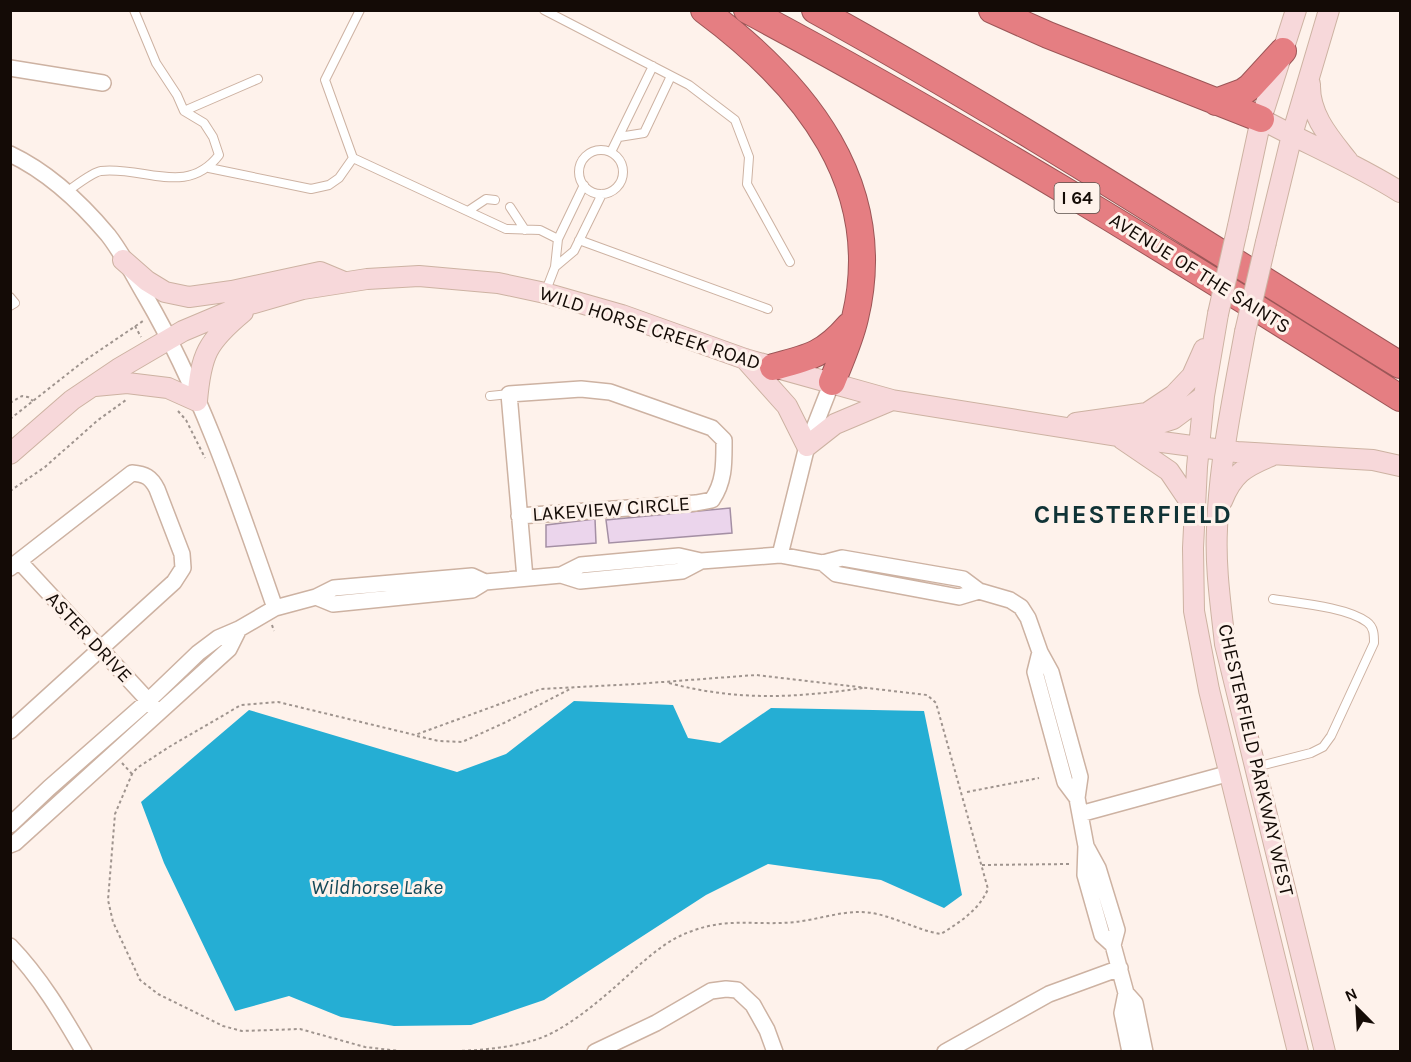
<svg xmlns="http://www.w3.org/2000/svg" width="1411" height="1062" font-family="Karla,sans-serif">
	<style>
		.water { fill: #25aed4 }
		.building { fill: #ebd5ec; stroke: #a48fa4; stroke-width: 1.5 }
		.lines { fill: none; stroke-linecap: round; stroke-linejoin: round }
		.lane-casing { stroke: #cdb2a2; stroke-width: 10 }
		.street-casing { stroke: #cdb2a2; stroke-width: 18 }
		.secondary-casing { stroke: #cdb2a2; stroke-width: 22 }
		.highway-casing { stroke: #9c5657; stroke-width: 28 }
		.path { stroke: #9f948e; stroke-width: 2; stroke-dasharray: 3 3; stroke-linecap: butt }
		.lane { stroke: #fff; stroke-width: 8 }
		.street { stroke: #fff; stroke-width: 15 }
		.secondary { stroke: #f7d8da; stroke-width: 20 }
		.highway { stroke: #e57e82; stroke-width: 26 }
		.secondary-bridge-casing { stroke: #cdb2a2; stroke-width: 22; stroke-linecap: butt }
		.secondary-bridge { stroke: #f7d8da; stroke-width: 20 }
		.labels { text-anchor: middle; dominant-baseline: central; stroke-width: 6; stroke-linejoin: round; paint-order: stroke }
		.shield { fill: #fef2eb; stroke: #5a504b; stroke-width: 1.5 }
		.shield-label { font-size: 18px; font-weight: bold; fill: #140b06 }
		.street-label { font-size: 20px; fill: #140b06; stroke: #fef2eb }
		.water-label { font-size: 21px; font-style: italic; fill: #134858; stroke: #fef2eb }
		.district-label { font-size: 26px; font-weight: bold; letter-spacing: 1.5px; fill: #103336; stroke: #fef2eb }
	</style>
	<rect width="100%" height="100%" fill="#fef2eb"/>
	<path class="water" d="M574 701 673 705 688 738 720 743 771 708 924 711 962 895 944 908 881 880 768 864 706 895 544 1000 471 1025 394 1026 341 1017 289 996 235 1011 164 863 141 802 249 710 457 772 506 754Z"/>
	<path class="building" d="M730 508 732 533 609 543 606 520Z
		M595 519 596 543 546 547V525Z"/>
	<g class="lines">
		<g class="lane-casing">
			<path id="lane" d="M544 10 689 85 735 120 749 157 747 184 790 262
				M184 111 258 79
				M619 137 644 133 671 76
				M579 172a22 22 0 1 1 44 0a22 22 0 1 1-44 0Z
				M611 152 653 66
				M353 158 506 229 540 230 558 239
				M209 168 311 189 329 185 339 178 353 158 325 80 360 10
				M65 193C74 187 92 172 101 171 144 166 187 197 219 155L213 137 204 123 184 111 177 95 156 63 134 10
				M510 207 525 230
				M468 211 486 199 495 200
				M579 240 768 309
				M555 267 574 251 602 194
				M545 293 555 267 558 239 584 185
				M10 297 15 303 10 306
				M490 396 509 394
				M1256 767 1311 753 1323 747 1331 736 1374 643C1374 635 1374 627 1367 622 1347 607 1298 603 1273 599"/>
		</g>
		<g class="street-casing">
			<path id="street" d="M10 68 103 83
				M10 154C48 172 82 204 108 235 123 254 134 277 146 297 203 395 238 502 275 608
				M519 516 696 503 712 500C725 481 724 462 724 440L712 428 610 392 581 389 509 394 525 578
				M780 555 807 446 832 382
				M19 561 156 709
				M701 561 682 571 580 581 561 575 581 565 679 556 701 561 780 555 823 563
				M10 568 132 473C145 474 151 477 157 489L182 554 183 568 174 582 10 731
				M485 582 472 576 334 588 316 597 333 604 472 590 485 582 561 575
				M979 591 959 597 836 574 823 563 842 558 963 579 979 591 1010 600 1021 607 1028 618 1040 652
				M239 629 275 608 316 597
				M1077 798 1065 782 1035 672 1040 652 1051 672 1080 777 1077 798 1086 846
				M1080 814 1230 773
				M10 825 49 788 148 701 198 653 218 638 239 629 229 649 15 843 10 845
				M1113 945 1117 930 1098 868 1086 846 1085 875 1102 935 1113 945 1126 993
				M10 946C40 977 62 1014 84 1052
				M595 1052 656 1023 711 991 726 989 737 990 753 1005 767 1030 775 1052
				M945 1052 1049 994 1120 968
				M1130 1052 1122 1013 1126 993 1135 1003 1145 1052"/>
		</g>
		<g class="secondary-casing">
			<path id="secondary" d="M1310 84C1309 115 1330 138 1348 161
				M1261 119C1307 144 1356 164 1400 192
				M1238 226 1261 119 1296 10
				M1266 242 1292 135 1329 10
				M123 260 147 281 165 292 189 297 232 291 320 272 344 282
				M1218 314 1204 396 1197 467 1193 548 1194 611 1209 690 1298 1052
				M1245 332C1233 398 1219 463 1217 529 1215 568 1221 606 1225 644L1325 1052
				M745 359 787 406 807 446 835 424 892 400
				M95 386 127 383 168 388 197 401C201 354 207 342 243 312
				M1076 423 1147 413 1174 395 1192 376 1204 349
				M1126 434 1173 419 1204 396
				M1122 439 1169 471 1194 508
				M10 454 72 400 118 369 183 331 240 307 303 289 367 279 419 276 498 283 545 293 622 315 745 359 892 400 1117 436 1237 452 1373 460 1400 466
				M1222 501C1233 474 1244 467 1271 456"/>
		</g>
		<g class="highway-casing">
			<path id="highway" d="M704 10C805 85 887 185 855 318 850 340 840 362 832 382
				M747 10C971 129 1186 263 1400 398
				M815 10C1015 120 1206 245 1400 365
				M992 10 1048 35 1261 119
				M1216 102 1243 92 1250 87 1283 51
				M773 367C808 358 824 355 849 326"/>
		</g>
		<path class="path" d="M135 326 141 337
			M10 403 22 396 28 397 33 401
			M178 411 186 420 205 458
			M10 419 84 361 143 321
			M10 491 45 467 98 420 126 400
			M272 625 274 631
			M669 683C737 701 795 698 863 688
			M417 736 439 741 462 742 504 723 572 688
			M122 763 132 774
			M967 792 1039 778
			M982 865 1069 864
			M408 1052 365 1047 300 1029 242 1031 223 1026 158 994 140 980 113 922 108 900 115 814 132 774 137 768 169 747 241 705 278 702 415 735 541 689 636 684 756 675 927 695 936 703 988 889C979 910 960 922 941 934 914 930 886 911 858 912 839 912 815 920 795 922 758 926 729 917 692 931 662 941 638 967 615 987 593 1006 560 1034 531 1041 496 1051 460 1051 423 1052"/>
		<use href="#lane" class="lane"/>
		<use href="#street" class="street"/>
		<use href="#secondary" class="secondary"/>
		<use href="#highway" class="highway"/>
		<g class="secondary-bridge-casing">
			<path id="secondary-bridge" d="M1218 314 1238 226
				M1245 332 1266 242"/>
		</g>
		<use href="#secondary-bridge" class="secondary-bridge"/>
	</g>
	<g class="labels">
		<rect class="shield" x="1054.5" y="183" width="45" height="30" rx="4.5"/>
		<g class="shield-label">
			<text x="1077" y="198">I 64</text>
		</g>
		<g class="street-label">
			<text transform="translate(1200 273) rotate(32)">AVENUE OF THE SAINTS</text>
			<text transform="translate(650 328) rotate(18)">WILD HORSE CREEK ROAD</text>
			<text transform="translate(611 509) rotate(-4)">LAKEVIEW CIRCLE</text>
			<text transform="translate(89 637) rotate(47)">ASTER DRIVE</text>
			<text transform="translate(1256 760) rotate(77)">CHESTERFIELD PARKWAY WEST</text>
		</g>
		<g class="water-label">
			<text x="377" y="887">Wildhorse Lake</text>
		</g>
		<g class="district-label">
			<text x="1133" y="514">CHESTERFIELD</text>
		</g>
	</g>
	<rect width="1411" height="1062" fill="none" stroke="#140b06" stroke-width="24"/>
	<g transform="translate(1357 1008) rotate(336)" stroke="#fef2eb" stroke-width="4.5" paint-order="stroke">
	<path d="M0-4.5L10 22L0 15L-10 22Z" fill="#140b06"/>
	<text y="-9" font-size="16" font-weight="bold" text-anchor="middle" fill="#140b06">N</text>
	</g>
</svg>
